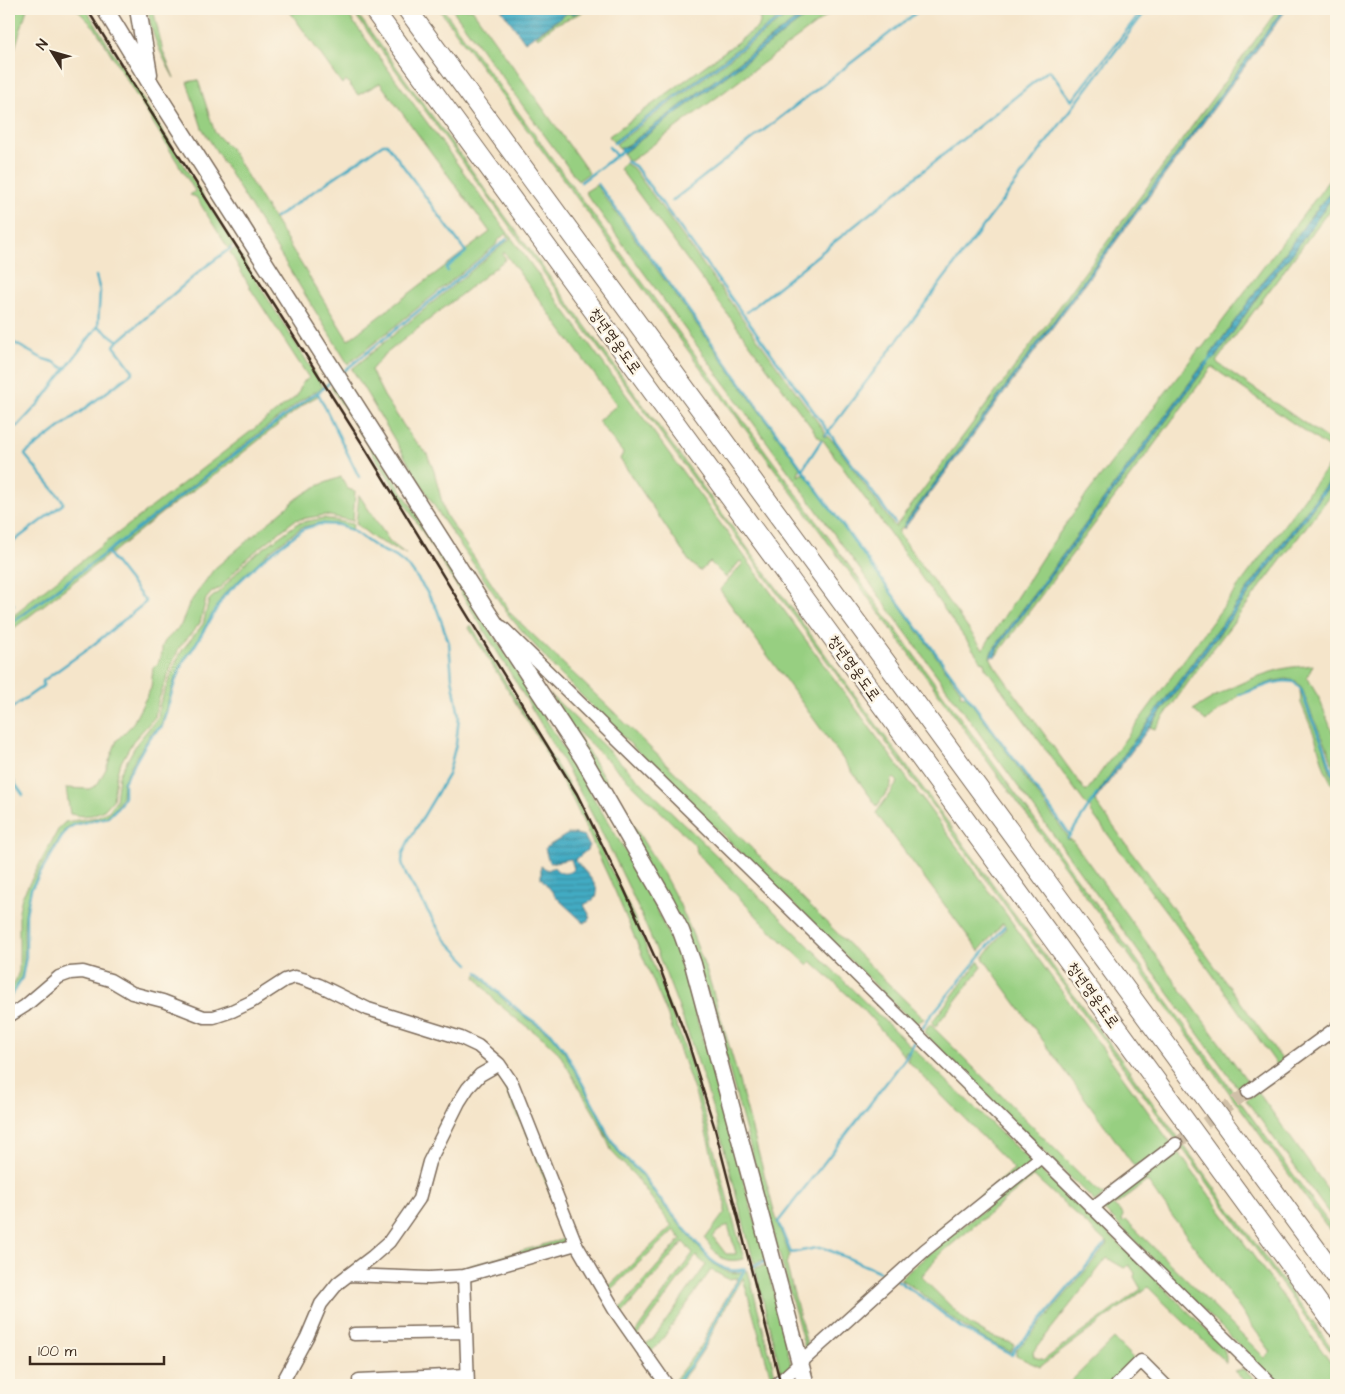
<svg xmlns="http://www.w3.org/2000/svg" width="1345" height="1394" font-family="'Architects Daughter','Poor Story',sans-serif">
	<style>
		.green { fill: #97cf81; stroke: #697c50; fill-rule: evenodd }
		.water { fill: url(#water-rules); stroke: #3f6a70 }
		.lines { fill: none; stroke-linecap: round; stroke-linejoin: round }
		.stream { stroke: #43abc3; stroke-width: 2.5 }
		.minor-tunnel { stroke: #d0c0a8; stroke-width: 12; stroke-dasharray: 12 6; stroke-linecap: butt }
		.minor-casing { stroke: #7c6b5a; stroke-width: 15 }
		.major-casing { stroke: #7c6b5a; stroke-width: 19 }
		.highway-casing { stroke: #7c6b5a; stroke-width: 21 }
		.minor { stroke: #fff; stroke-width: 12 }
		.major { stroke: #fff; stroke-width: 16 }
		.highway { stroke: #fff; stroke-width: 19 }
		.rail { stroke: #3b2a1e; stroke-width: 2.5 }
		.labels { text-anchor: middle; dominant-baseline: central; stroke-width: 4.5; stroke-linejoin: round; paint-order: stroke }
		.street-label { font-size: 16px; fill: #3b2a1e; stroke: #fcf5e5 }
	</style>
	<defs>
		<pattern id="water-rules" width="6" height="5" patternUnits="userSpaceOnUse" patternTransform="scale(1.25)"><rect width="6" height="5" fill="#43abc3"/><path d="M0 2.5h6" fill="none" stroke="#398b9e"/></pattern>
	</defs>
	<rect width="100%" height="100%" fill="#fcf5e5"/>
	<filter id="ink" filterUnits="userSpaceOnUse"><feTurbulence type="fractalNoise" baseFrequency=".02" numOctaves="2"/><feDisplacementMap in="SourceGraphic" scale="10" xChannelSelector="R" yChannelSelector="G"/><feConvolveMatrix kernelMatrix="1 2 1 2 8 2 1 2 1" color-interpolation-filters="sRGB"/></filter>
	<filter id="wash" filterUnits="userSpaceOnUse"><feTurbulence type="fractalNoise" baseFrequency=".0096" numOctaves="4" result="noise"/><feDisplacementMap in="SourceGraphic" scale="20" xChannelSelector="R" yChannelSelector="G"/><feGaussianBlur stdDeviation="1.12" result="paint"/><feColorMatrix in="noise" values="0 0 0 0 0 0 0 0 0 0 0 0 0 0 0 0 0 1.4 0 .05"/><feComposite in="paint" operator="in"/></filter>
	<g filter="url(#wash)">
		<rect width="100%" height="100%" fill="#f5e5ca"/>
		<path class="green" d="M17 9H27L9 68V34Z
			M76 9H86L234 245 228 248 196 197 190 195 195 191 95 28Z
			M148 9H153L163 51 174 78C162 56 150 34 148 9Z
			M288 9H344L996 900 1172 1145 1161 1154 1134 1166 1132 1163 983 958 1006 928 1003 923 979 951 876 813 898 782 894 778 891 781V786L877 806 720 590 743 563 740 561 726 578 710 562 700 571 689 561 620 459 623 453 598 421 617 405 504 252 503 255 506 259 383 356 371 370 384 396 410 435 427 454 434 471 445 514 508 608V611L618 716 924 1019 915 1024 613 727 557 671 510 617 441 517 352 369 510 239 505 234 497 242 496 245 348 364 202 128 187 82 198 80 215 133 230 148 348 340 490 232 380 83 358 95 346 80 342 84Z
			M351 9H354L1336 1354V1359Z
			M439 9H443L1336 1233V1239Z
			M452 9H472L589 173 578 181Z
			M585 9H590L556 24 538 38 536 36 567 13 573 14Z
			M744 9H756L767 14 772 9H790L613 142 609 136 758 27 760 23V18Z
			M796 9H810L628 145 620 149 616 144Z
			M816 9H836L631 161 626 159 623 153 631 147Z
			M1278 9H1283L905 523 903 528 899 530V534L983 649 1044 555 1084 498 1199 349 1202 348 1322 190 1336 168V185L1306 223 1274 269 1265 279 1211 354 1215 358 1265 286 1293 253 1336 192V201L1216 362 1336 445V453L1212 367 996 656 997 649 1208 364 1205 362 992 651 990 657 995 666 1086 792 1336 455V471L1128 749 1094 802 1095 801 1284 1062 1278 1066 1197 953 1091 812V808L1087 806 985 667 984 662H982L823 440 820 439 620 169 625 163 633 168 825 432 824 436 826 437 827 436 834 442 894 526H896L1046 325Z
			M596 185 800 468 798 476 803 473 806 476 961 691 960 695 966 696 1067 835V839L1072 840 1251 1086 1242 1094 585 192Z
			M236 248 323 387 303 399 106 552 9 623V619L23 608 28 602 297 396 303 382 309 378 252 291 230 252Z
			M334 384 536 703 634 865 650 893 682 967 766 1259 754 1263C741 1215 730 1167 716 1120 693 1041 664 964 630 890 592 808 546 731 498 653 444 564 387 476 331 387Z
			M317 394 318 396 307 402 216 474 163 512 111 554 109 552 307 400Z
			M341 477 348 489 355 491 353 521 325 515 295 520 247 558 220 588 212 592 206 599 200 623 179 648 173 662 157 704 155 717 133 741 119 766 116 776 113 800 104 810 92 815 82 816 70 814 66 788 89 789 97 785 106 769 117 740 132 725 151 688 153 668 158 663 162 653V647L165 641 181 625 189 604 214 569 299 497 317 486Z
			M1336 477V488L1200 666 1155 729 1150 727Z
			M359 495 390 542 406 554 375 539 356 524Z
			M324 518 353 524 352 530 339 524 319 523 302 527 271 550 223 595 194 646 182 662 174 681 161 725 151 733 131 766 123 782 122 796 117 806 107 816 73 824 65 829 62 834C46 860 28 884 25 915 22 936 27 956 21 977 18 984 13 991 9 997V991L15 982 19 971V910L22 897 59 828 65 822 96 817 109 811 116 800 119 775 137 743 158 717 160 703 176 662 183 649 203 624 209 600 222 589 249 559 298 523Z
			M106 554 107 556 9 632V626Z
			M471 625 575 796 634 917 660 982 691 1064 744 1259C721 1264 718 1256 705 1239L725 1212V1203L696 1096 667 1014 615 891 573 800 537 737 469 628ZM728 1225 736 1253V1254H726L713 1237 717 1232Z
			M1313 665 1307 678 1319 698 1336 741V776L1328 749 1313 718 1302 688 1296 681 1286 679 1274 681 1239 694 1236 698 1206 721 1193 710C1220 692 1250 677 1282 669 1292 666 1303 667 1313 665Z
			M1300 690 1310 718 1324 748 1330 772 1336 786 1332 784 1325 770 1315 737 1301 703Z
			M550 694 778 915 866 1003 1032 1163 929 1242 933 1234 1014 1169 907 1060 910 1053 906 1051 904 1056 864 1010 811 961 808 965 765 925 698 854 694 844 573 727 663 873 679 903 692 933 708 975 733 1059 778 1225 790 1256 786 1263 808 1348 806 1352 708 992Z
			M979 961 982 967 935 1027 932 1022Z
			M477 974 511 1007 552 1036 564 1052 600 1118 606 1135 620 1155 642 1176 657 1198 710 1261C725 1272 729 1275 748 1271L776 1378 773 1385H768L772 1381 743 1278 717 1322 707 1344 692 1367 677 1385H671L703 1343 712 1322 738 1278 728 1279 711 1270 659 1344 653 1350 647 1352 644 1345 653 1339 706 1265 696 1256 637 1337 635 1333 693 1253 683 1242 622 1314 619 1310 681 1239 674 1230 608 1292 606 1289 672 1226 635 1176 612 1152 598 1120 559 1053 543 1038 519 1021 495 1001 476 977Z
			M930 1024 1092 1186 1104 1195 1095 1202 924 1033Z
			M500 1070 510 1083 533 1138 570 1238 568 1242C524 1255 463 1280 418 1277L457 1269 560 1240 566 1235 529 1138 497 1072Z
			M1258 1092 1336 1201V1223L1246 1100Z
			M1179 1153 1336 1370V1385H1279L1101 1207 1108 1201 1123 1214 1122 1221 1124 1222 1126 1220 1265 1358 1271 1352 1147 1181 1116 1205 1110 1200Z
			M1036 1167 1089 1214 1223 1346 1226 1357V1363L1148 1287 1040 1367 1016 1356V1350L1033 1333 1108 1244 1034 1176 939 1255 921 1277 968 1323 988 1335 1014 1344 1011 1352C994 1344 978 1336 963 1326 941 1311 923 1292 900 1279L929 1254ZM1107 1258 1124 1268 1129 1265 1135 1273 1134 1277 1141 1289 1044 1360 1034 1357 1033 1352Z
			M767 1265 792 1368 782 1377 755 1268Z
			M1114 1339 1135 1360 1111 1385H1067Z
			M1244 1369 1261 1385H1249L1234 1371Z"/>
		<path class="water" d="M501 9H585L573 14 567 13 525 42Z
			M810 9H816L623 153 620 149 628 145Z
			M1283 9H1287L904 529 903 528 905 523Z
			M1336 185V192L1293 253 1265 286 1215 358 1212 359 1210 358 1211 354 1265 279 1274 269 1306 223Z
			M1205 362 1208 364 997 649 996 656 990 657 992 651Z
			M1336 471V477L1093 803V800L1128 749Z
			M568 834H576L584 836 589 845 587 850 575 860C581 868 604 888 595 898 592 901 587 903 584 905L589 914 590 919 584 923 558 899 541 878V866L548 870 554 867C560 875 567 875 574 869L571 859 550 863 548 860 545 848Z"/>
		<g class="lines">
			<path class="stream" d="M614 143 793 9
				M609 147 616 156
				M626 161 635 166 895 523
				M581 182 624 150
				M598 184 876 572 1070 835
				M672 201 921 9
				M275 218 383 144H387L466 252 446 268 448 271
				M96 276 100 291 98 326
				M747 312 1049 70 1072 101 1143 9
				M9 340 43 359 54 362 65 369
				M1205 365 1213 356
				M343 372 507 239
				M318 393 359 477
				M9 427 18 426 42 400 98 326 118 341
				M826 435 1147 9
				M802 470 821 441
				M9 545 63 504V501L25 455 26 453 132 373 133 371 114 346 115 344 205 267 231 248
				M9 599 14 605
				M9 625 107 552 307 399 323 389 332 380
				M1239 695 1273 683 1285 681 1294 682 1301 689 1311 717 1325 748 1332 772 1336 780
				M9 710 43 686V681L93 645 146 602 107 552
				M9 775 23 795
				M1068 838 1097 794
				M478 972 495 990 523 1014 551 1033 565 1051 601 1118 607 1133 620 1153 642 1174 659 1198 710 1259C722 1269 730 1273 745 1269
				M9 999 22 978 26 957V914L31 889 66 830 74 825 108 817 119 806 124 797V782L144 747 152 735 162 726 175 682 183 662 194 647 224 596 263 559 303 529 320 524 339 525 353 531 377 548 396 557 410 568 425 589 437 609 449 643 452 678 459 716 456 744 448 775 408 842 403 853 402 862 406 875 444 938 469 964
				M921 1031 928 1019 1004 927
				M753 1266 765 1262
				M890 1276 824 1248H816L791 1253 778 1222 904 1060 916 1040
				M897 1280 926 1300 961 1328 1012 1355 1015 1348 1032 1331 1105 1244
				M675 1384 690 1366 705 1344 714 1323 745 1269
				M52 1385 63 1383 75 1385"/>
		</g>
	</g>
	<g filter="url(#ink)">
		<g class="lines">
			<path class="minor-tunnel" d="M1176 1144 1248 1092"/>
			<g class="minor-casing">
				<path id="minor" d="M502 627 767 886 1272 1385
					M9 1016 25 1006 59 977 70 973 83 972 110 980 132 993 163 1001 204 1017H214L232 1011 251 1002 285 980 295 977 306 980 319 985 368 1009 461 1038 478 1046 499 1064 512 1083 576 1244 614 1309 667 1385
					M1248 1092 1336 1028
					M1092 1208 1176 1144
					M348 1275 429 1278 464 1276 576 1244
					M464 1276 468 1385
					M354 1334 465 1332
					M359 1380 467 1375
					M281 1385 307 1337 321 1304 338 1283 372 1257 389 1242 419 1199 429 1162 459 1102 468 1088 480 1075 499 1064
					M776 1385 925 1250 1041 1157
					M1117 1385 1141 1361 1165 1385"/>
			</g>
			<g class="major-casing">
				<path id="major" d="M105 9 152 86 488 613 583 758 666 902 681 931 693 964 806 1385
					M138 9 149 74"/>
			</g>
			<g class="highway-casing">
				<path id="highway" d="M373 9 1336 1327
					M407 9 1336 1276"/>
			</g>
			<use href="#minor" class="minor"/>
			<use href="#major" class="major"/>
			<use href="#highway" class="highway"/>
			<path class="rail" d="M87 9 142 98 363 445 577 794 624 889 661 971 688 1042 715 1129 781 1385"/>
		</g>
	</g>
	<g class="labels">
		<g class="street-label">
			<text transform="translate(615 341) rotate(54)">청년영웅도로</text>
			<text transform="translate(854 668) rotate(54)">청년영웅도로</text>
			<text transform="translate(1093 995) rotate(54)">청년영웅도로</text>
		</g>
	</g>
	<rect width="1345" height="1394" fill="none" stroke="#fcf5e5" stroke-width="30"/>
	<g transform="translate(52 52) rotate(307)" stroke="#fcf5e5" stroke-width="4" paint-order="stroke">
	<path d="M0-4L9 19L0 12L-9 19Z" fill="#3b2a1e"/>
	<text y="-8" font-size="14" font-weight="bold" text-anchor="middle" fill="#3b2a1e">N</text>
	</g>
	<path d="M30 1356v8h134v-8" fill="none" stroke="#3b2a1e" stroke-width="2.5"/>
	<text x="38" y="1356" font-size="15" fill="#3b2a1e" stroke="#fcf5e5" stroke-width="4" paint-order="stroke">100 m</text>
</svg>
